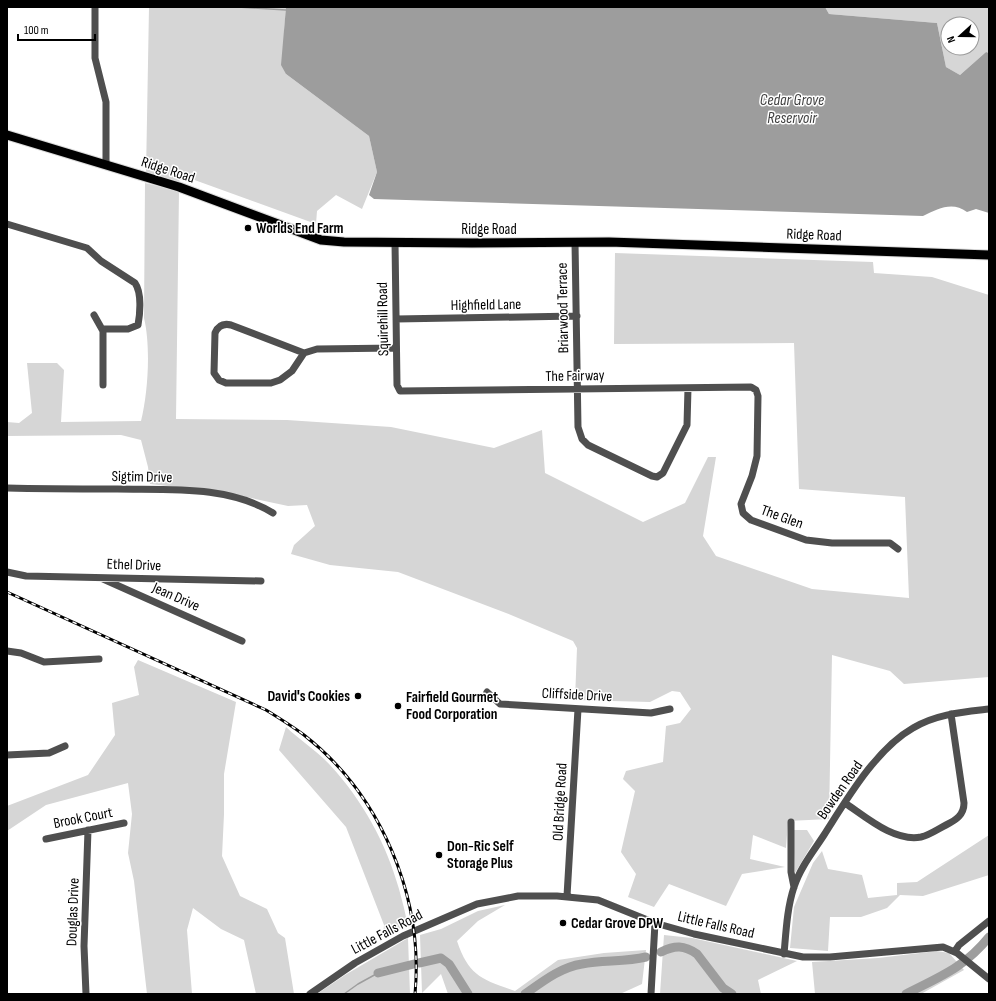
<svg xmlns="http://www.w3.org/2000/svg" width="996" height="1001" font-family="'Sofia Sans Condensed',sans-serif">
	<style>
		.green { fill: #d6d6d6; fill-rule: evenodd }
		.water { fill: #9d9d9d }
		.lines { fill: none; stroke-linecap: round; stroke-linejoin: round }
		.stream { stroke: #9d9d9d; stroke-width: 1.5 }
		.river { stroke: #9d9d9d; stroke-width: 9 }
		.major-casing { stroke: #dbdbdb; stroke-width: 11 }
		.minor { stroke: #4f4f4f; stroke-width: 7 }
		.major { stroke: #000; stroke-width: 9 }
		.rail-casing { stroke: #000; stroke-width: 3 }
		.rail { stroke: #fff; stroke-width: 1.5; stroke-dasharray: 4.5; stroke-linecap: butt }
		.poi-dot { fill: #000; stroke: #fff; stroke-width: 1.5 }
		.labels { text-anchor: middle; dominant-baseline: central; stroke-width: 3; stroke-linejoin: round; paint-order: stroke }
		.street-label { font-size: 15px; fill: #000; stroke: #fff }
		.poi-label { font-size: 15px; font-weight: bold; fill: #000; stroke: #fff; text-anchor: start }
		.water-label { font-size: 16px; font-style: italic; fill: #3e3e3e; stroke: #fff }
	</style>
	<rect width="100%" height="100%" fill="#fff"/>
	<path class="green" d="M149 7H286L284 32 286 74 369 136 377 172 362 209 336 195 317 211 316 224 189 178 180 175 179 184 146 174Z
		M825 7H989V53L986 52 960 75 946 67 937 23 829 14ZM948 24H972V48H948Z
		M145 183 179 191 176 419 287 420 391 427 494 448 542 430 545 473 643 522 685 503 708 457H716L703 536 716 556 812 589 909 598 905 497 799 489 794 343 614 344 615 253 873 262 874 273 932 277 989 295V677L904 684 890 671 832 655 829 819 788 821 786 848 753 835 750 859 785 867 742 874 726 906 669 884 654 907 628 897 636 874 621 852 635 791 623 779 626 771 663 762 666 726 680 723 691 709 680 692 672 691 650 702 575 700 577 648 573 641 511 615 398 572 330 565 291 554 294 545 315 526 307 505 288 506 228 493 150 484 148 467 141 440 121 435 7 436V422L19 423 32 413 27 363H57L64 370 61 422 141 421C148 393 151 347 144 318Z
		M138 660 236 702 224 774V814L222 856 240 896 267 909 278 933 285 938 294 994H256L244 940 221 929 193 908 187 930 192 994H147L134 881 128 853 132 814 128 783 46 805 7 831V806L88 775 115 735 112 703 139 695 134 667Z
		M286 727C300 740 317 751 330 765 363 801 386 843 399 889 402 901 406 913 407 925L383 937 384 925 346 827 279 750Z
		M793 830H807L814 841 795 873Z
		M989 835V875L923 896 900 895 887 908 861 917H830L828 951 790 948 794 907 813 863 822 851 828 869 862 875 868 898 897 895V883L917 882Z
		M505 905 478 921 457 941C469 976 481 979 515 991L558 960 604 953 646 950 642 984 620 994H448L441 974 422 993 420 935 441 929 478 911Z
		M664 935 692 938 797 961 758 980 761 994H660Z
		M408 938 410 994H317L345 975Z
		M937 951 949 953 964 970 921 994H815L812 962 878 958Z"/>
	<path class="water" d="M286 7H825L829 14 937 23 946 67 960 75 986 52 989 53V213L976 209 967 212C952 201 938 209 923 216L374 199 369 195 377 172 369 136 286 74 281 65Z"/>
	<g class="lines">
		<path class="stream" d="M238 7 286 10
			M344 994 358 984 378 973"/>
		<path class="river" d="M661 952C675 945 684 945 697 954L723 988 732 994
			M419 963 441 958 449 964 468 994
			M378 973 414 964
			M525 994C542 982 561 967 582 964 603 960 625 962 646 957
			M906 994C939 977 964 968 989 937"/>
		<g class="major-casing">
			<path id="major" d="M7 135 179 187 321 240 344 242 472 243 609 242 989 255"/>
		</g>
		<path class="minor" d="M95 7V58L106 102V164
			M7 224 87 248 101 261 135 283C142 293 140 314 138 325L128 329H103
			M395 242 397 385 400 391 751 387 756 390 758 396 757 456 752 476 741 504 743 513 751 520 806 540 832 543H890L898 549
			M575 242 578 427 582 439 588 445 652 476 657 477 663 473 687 425 688 388
			M94 315 103 331V385
			M396 319 577 316
			M304 353 231 325C223 323 218 326 215 333L214 373 219 380 226 383H271L280 380 292 371 304 353 317 349 396 348
			M7 488C44 489 81 489 117 489 168 490 228 485 273 513
			M7 572 26 576 261 581
			M103 579 242 641
			M7 651 21 653 44 662 99 659
			M487 692 500 704 651 713 670 709
			M7 755 49 753 65 746
			M845 803C866 817 894 842 921 837 930 835 938 829 946 825 956 820 964 815 964 803L951 714
			M791 822V872L794 887
			M46 839 124 823
			M567 896 578 709
			M955 951 959 945 989 921
			M784 954C786 932 787 908 794 887 800 868 813 852 824 835 847 799 876 749 913 728 936 714 963 712 989 709
			M86 994 84 946 88 830
			M310 994 355 963 403 936 477 904 518 896H557L598 900 655 923 694 934 803 957H830L943 947 957 953 989 979
			M651 994 655 923"/>
		<use href="#major" class="major"/>
		<g class="rail-casing">
			<path id="rail" d="M7 592 266 710C279 718 292 726 304 735 381 795 424 897 415 994"/>
		</g>
		<use href="#rail" class="rail"/>
	</g>
	<g class="poi-dot">
		<circle cx="248" cy="228" r="4"/>
		<circle cx="358" cy="696" r="4"/>
		<circle cx="398" cy="706" r="4"/>
		<circle cx="439" cy="855" r="4"/>
		<circle cx="563" cy="923" r="4"/>
	</g>
	<g class="labels">
		<g class="street-label">
			<text transform="translate(168 170) rotate(18)">Ridge Road</text>
			<text x="489" y="229">Ridge Road</text>
			<text transform="translate(814 235) rotate(2)">Ridge Road</text>
			<text transform="translate(486 305) rotate(-1)">Highfield Lane</text>
			<text transform="translate(563 308) rotate(-91)">Briarwood Terrace</text>
			<text transform="translate(383 319) rotate(-91)">Squirehill Road</text>
			<text transform="translate(575 376) rotate(-1)">The Fairway</text>
			<text transform="translate(142 477) rotate(1)">Sigtim Drive</text>
			<text transform="translate(782 517) rotate(20)">The Glen</text>
			<text transform="translate(134 565) rotate(2)">Ethel Drive</text>
			<text transform="translate(176 597) rotate(24)">Jean Drive</text>
			<text transform="translate(577 695) rotate(3)">Cliffside Drive</text>
			<text transform="translate(840 790) rotate(-55)">Bowden Road</text>
			<text transform="translate(560 802) rotate(-87)">Old Bridge Road</text>
			<text transform="translate(83 818) rotate(-11)">Brook Court</text>
			<text transform="translate(73 912) rotate(-88)">Douglas Drive</text>
			<text transform="translate(716 925) rotate(13)">Little Falls Road</text>
			<text transform="translate(387 932) rotate(-28)">Little Falls Road</text>
		</g>
		<g class="poi-label">
			<text x="256" y="228">Worlds End Farm</text>
			<text x="350" y="696" text-anchor="end">David's Cookies</text>
			<text x="406" y="697">Fairfield Gourmet<tspan x="406" dy="17">Food Corporation</tspan></text>
			<text x="447" y="846">Don-Ric Self<tspan x="447" dy="17">Storage Plus</tspan></text>
			<text x="571" y="923">Cedar Grove DPW</text>
		</g>
		<g class="water-label">
			<text x="792" y="100">Cedar Grove<tspan x="792" dy="18">Reservoir</tspan></text>
		</g>
	</g>
	<rect width="996" height="1001" fill="none" stroke="#000000" stroke-width="16"/>
	<g transform="translate(960 36) rotate(249)"><circle r="19" fill="#ffffff" stroke="#999999"/>
	<path d="M0-3L7 15L0 10L-7 15Z" fill="#000000"/>
	<text y="-6" font-size="11" font-weight="bold" text-anchor="middle" fill="#000000">N</text>
	</g>
	<path d="M18 34v6h77v-6" fill="none" stroke="#000000" stroke-width="2"/>
	<text x="24" y="34" font-size="12" fill="#000000" stroke="#ffffff" stroke-width="3" paint-order="stroke">100 m</text>
</svg>
